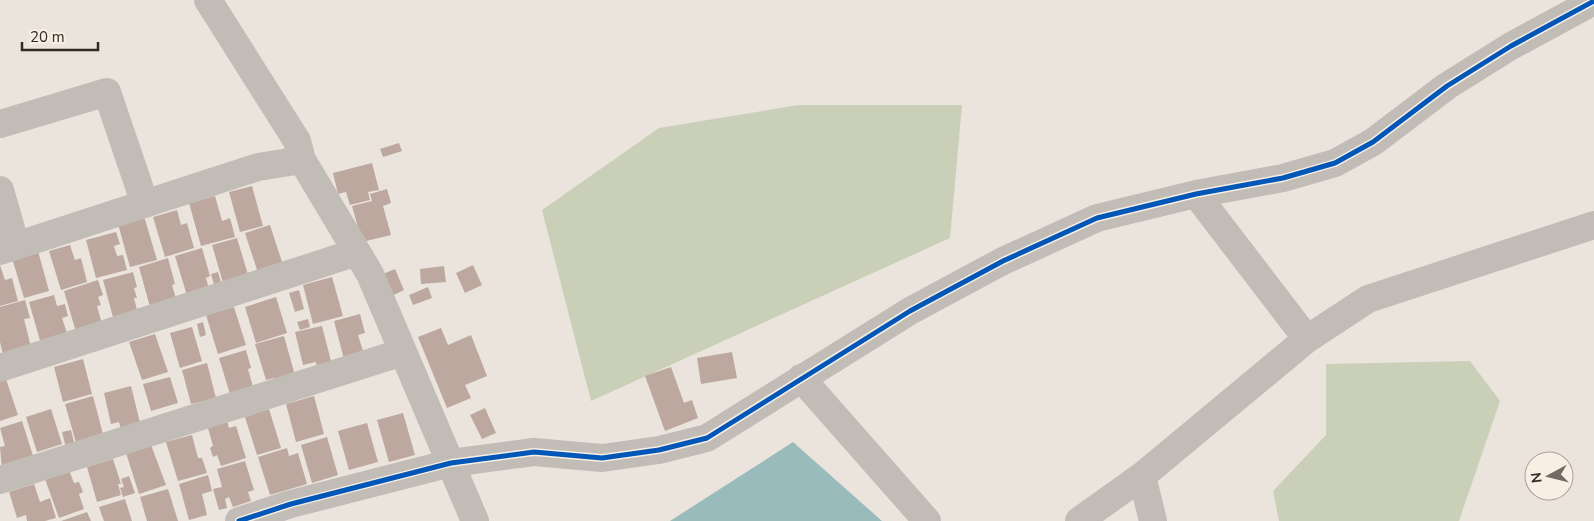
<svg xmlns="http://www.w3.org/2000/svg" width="1594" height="521" font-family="'Nunito Sans',sans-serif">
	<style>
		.green { fill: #cacfb7 }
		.water { fill: #9abbbb }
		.building { fill: #bda89f }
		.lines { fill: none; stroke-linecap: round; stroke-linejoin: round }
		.minor { stroke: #c2bcb6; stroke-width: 28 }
		.cycleway-casing { stroke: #f8eee3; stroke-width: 8 }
		.cycleway { stroke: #0057b8; stroke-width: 5 }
	</style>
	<rect width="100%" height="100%" fill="#eae4dd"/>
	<path class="green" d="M798 105H962L950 238 591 401 542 210 659 128Z
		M1470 361 1500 401 1459 521H1279L1273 491 1326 435V364Z"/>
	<path class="water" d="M793 442 882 521H670Z"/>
	<path class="building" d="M399 143 402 151 383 157 380 149Z
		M372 163 379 190 368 192 370 200 350 205 346 192 338 194 333 173Z
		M252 186 263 226 240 232 229 192Z
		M387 189 391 203 383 206 391 235 362 242 352 206 372 201 370 194Z
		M215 196 222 221 230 218 235 237 201 246 189 203Z
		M177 210 181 225 187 223 194 248 165 257 153 217Z
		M144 216 157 260 130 267 118 224Z
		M270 225 284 268 259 276 245 233Z
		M116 232 120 244 114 246 117 256 123 255 127 270 96 278 86 240Z
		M237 238 249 278 224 286 212 245Z
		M70 245 75 260 81 258 87 282 61 290 49 251Z
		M202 248 210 276 206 278 210 293 188 299 175 256Z
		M38 251 49 291 24 298 12 258Z
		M168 258 175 284 172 285 176 299 150 307 139 267Z
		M0 265 5 280 12 278 18 301 0 306Z
		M473 265 482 285 465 293 456 273Z
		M444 266 446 282 421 284 420 269Z
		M395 269 404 290 392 296 383 274Z
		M133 272 137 287 134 288 137 298H134L138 314 114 321 103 280Z
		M218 272 222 286 215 288 211 274Z
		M332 277 343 316 313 324 303 285Z
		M98 280 103 295 98 297 101 305 97 306 102 324 76 332 64 291Z
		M428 287 432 298 413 305 409 295Z
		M299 290 304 309 295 312 289 293Z
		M54 295 57 306 65 304 68 316 62 318 68 336 41 344 29 302Z
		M276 297 287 333 256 343 245 307Z
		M25 300 30 318 24 319 31 347 3 355 0 342V307Z
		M234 307 246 345 218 354 206 315Z
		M360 314 365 333 358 335 365 357 345 363 334 321Z
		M308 319 310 327 300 330 297 322Z
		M203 322 206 335 200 337 197 324Z
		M322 326 332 365 317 368 316 362 303 365 295 332Z
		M192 327 202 361 180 368 170 333Z
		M441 328 448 345 471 335 487 376 465 385 471 398 447 408 418 337Z
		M155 334 168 372 142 380 129 342Z
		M284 336 296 379 276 384 274 378 266 380 255 344Z
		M246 350 251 368 248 369 253 387 230 394 219 358Z
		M732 352 737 378 701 384 697 358Z
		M83 359 92 394 63 402 54 367Z
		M207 363 216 398 191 404 182 370Z
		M671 367 684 403 692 400 698 418 665 431 645 376Z
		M170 377 178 403 151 411 143 384Z
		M6 379 18 415 0 421V381Z
		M131 386 141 427 122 432 119 422 111 424 104 393Z
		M93 396 104 438 77 446 65 404Z
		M314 396 324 434 296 442 286 404Z
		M485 408 496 433 482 439 470 415Z
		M51 409 62 444 37 452 26 417Z
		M269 409 281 448 257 455 245 417Z
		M403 413 415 455 389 462 377 420Z
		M22 421 34 459 2 469 0 447 5 446 0 428Z
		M227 421 229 428 236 426 246 458 221 466 217 455 213 457 210 448 213 446 208 428Z
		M367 423 378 462 349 470 338 431Z
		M71 430 75 446 66 448 62 432Z
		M192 435 198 458H202L207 473 178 481 166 442Z
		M327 437 338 475 312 483 301 445Z
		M151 445 166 485 139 494 126 453Z
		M287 448 289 456 298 453 307 484 270 495 258 457Z
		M113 459 121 484H118L121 495 97 502 87 467Z
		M245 461 254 490 248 492 251 501 233 507 229 497 225 499 227 508 219 510 213 489 222 487 217 469Z
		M69 470 74 483 79 482 83 492 79 494 84 509 59 518 45 479Z
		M208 475 212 491 202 494 207 515 189 520 179 484Z
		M129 476 135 493 123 497 120 488 124 487 121 479Z
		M34 484 40 502 50 498 56 518 45 521H27L26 515 17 518 9 492Z
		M168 489 178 521H147L140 497Z
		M125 499 132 521H104L99 507Z
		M87 512 91 521H61Z"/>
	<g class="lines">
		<path class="minor" d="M208 0 297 141 302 160
			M0 124 107 92 145 204
			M0 190 16 246
			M0 251 258 167 302 160 370 274 475 521
			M1307 339 1368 299 1594 225
			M0 368 357 252
			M801 378 927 521
			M1142 476 1153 521
			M0 480 403 352
			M239 521 291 504 451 463 534 452 602 458 659 450 707 438 910 311 1003 261 1097 218 1196 194 1283 178 1335 163 1373 142 1447 86 1511 46 1594 1
			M1079 521 1142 476 1307 339 1196 194"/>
		<g class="cycleway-casing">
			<path id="cycleway" d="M239 521 291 504 451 463 534 452 602 458 659 450 707 438 910 311 1003 261 1097 218 1196 194 1283 178 1335 163 1373 142 1447 86 1511 46 1594 1"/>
		</g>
		<use href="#cycleway" class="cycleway"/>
	</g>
	<g transform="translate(1549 476) rotate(263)"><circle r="24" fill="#f8eee3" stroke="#a99f97"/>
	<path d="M0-4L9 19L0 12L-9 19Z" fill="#726a65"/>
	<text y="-8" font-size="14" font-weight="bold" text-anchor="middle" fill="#322925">N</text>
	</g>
	<path d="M22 42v8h76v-8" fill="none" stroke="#322925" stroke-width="2.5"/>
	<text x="30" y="42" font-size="15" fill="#322925" stroke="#f8eee3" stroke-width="4" paint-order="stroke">20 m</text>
</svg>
